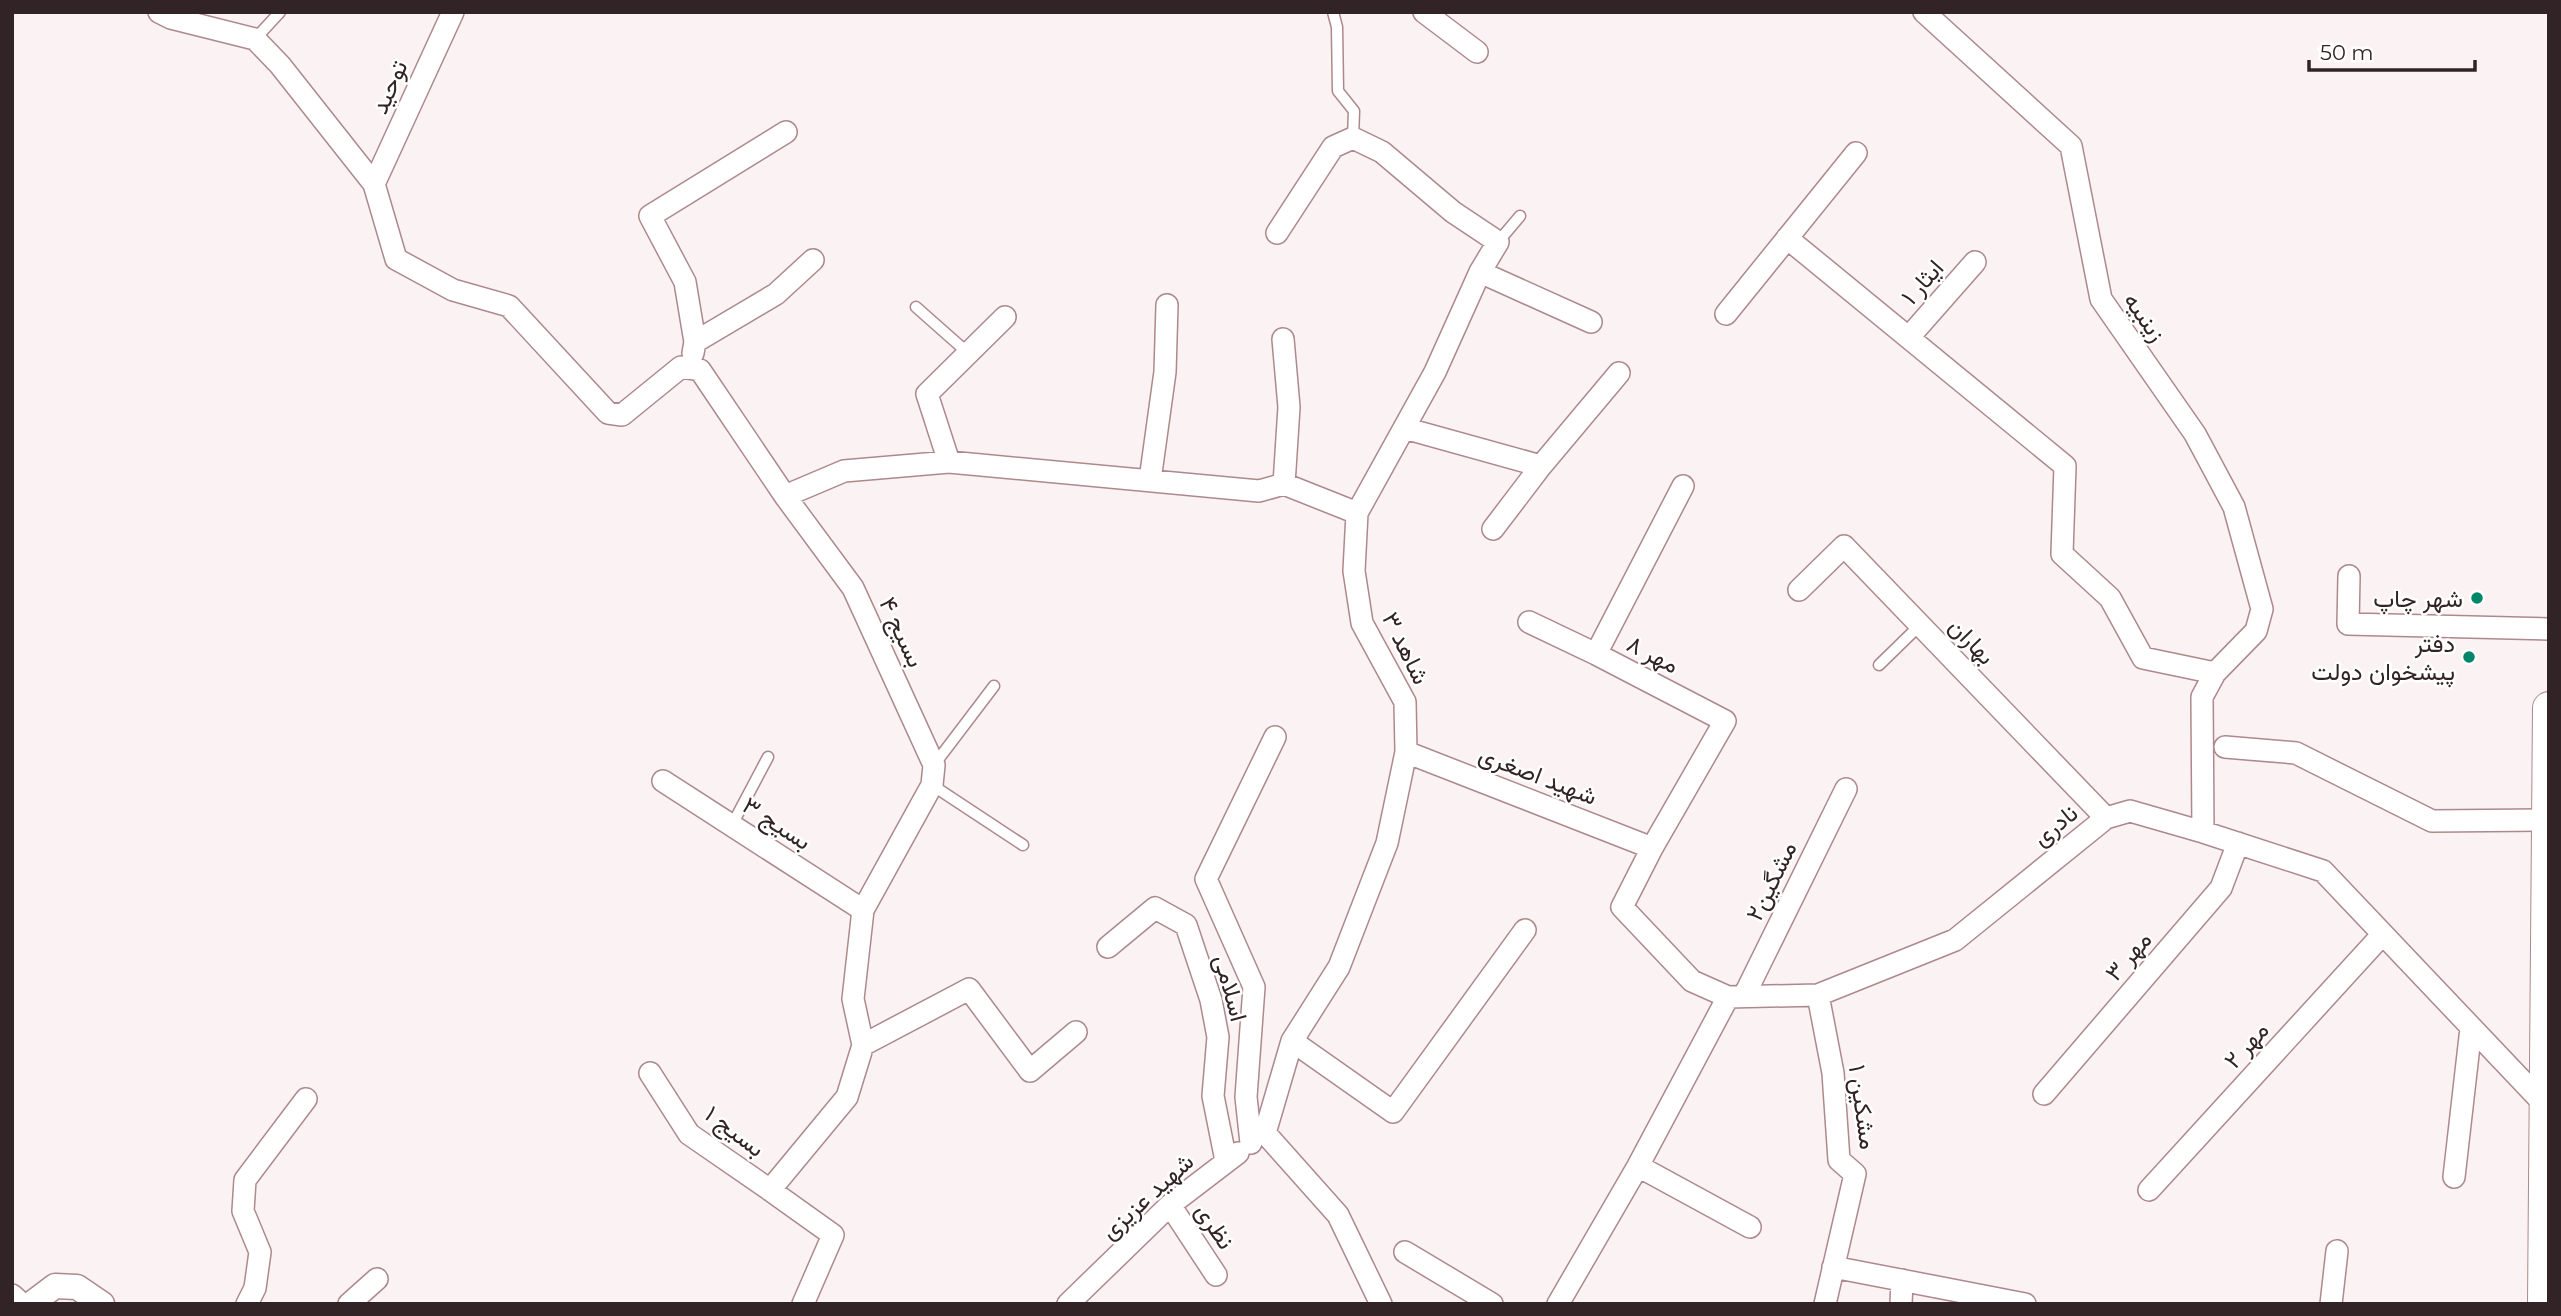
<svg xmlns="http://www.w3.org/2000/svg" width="2561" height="1316" font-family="Montserrat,Vazirmatn,sans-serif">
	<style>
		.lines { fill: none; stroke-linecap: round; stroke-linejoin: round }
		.service-casing { stroke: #ad898d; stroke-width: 13 }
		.minor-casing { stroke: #ad898d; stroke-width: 24 }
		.tertiary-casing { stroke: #ad898d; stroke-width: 27 }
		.primary-casing { stroke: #ad898d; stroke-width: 34 }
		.service { stroke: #fff; stroke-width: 10 }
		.minor { stroke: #fff; stroke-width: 21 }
		.tertiary { stroke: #fff; stroke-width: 24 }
		.primary { stroke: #fff; stroke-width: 32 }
		.poi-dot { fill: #01866a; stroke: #fff; stroke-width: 2.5 }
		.labels { text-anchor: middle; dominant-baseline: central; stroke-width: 5; stroke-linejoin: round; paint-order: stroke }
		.street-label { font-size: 24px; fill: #322426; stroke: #fff }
		.poi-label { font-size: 24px; fill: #322426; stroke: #fff; text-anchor: end }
	</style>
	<rect width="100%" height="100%" fill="#faf2f3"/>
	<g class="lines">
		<g class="service-casing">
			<path id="service" d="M1333 12 1337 27 1338 91 1354 111 1353 138
				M255 39 280 12
				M1498 242 1520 216
				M916 307 968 353
				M1879 665 1920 625
				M934 765 994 686
				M932 785 1023 845
				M732 825 768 757"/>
		</g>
		<g class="minor-casing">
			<path id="minor" d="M159 12 171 18 255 39 280 65 374 184 396 259 453 290 509 306 608 413 622 415 681 367 700 370 785 496
				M1424 12 1477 52
				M1924 12 2071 146 2101 299 2195 434 2234 507 2262 609 2256 631 2215 673 2202 697 2203 832
				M374 184 453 12
				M1787 238 2065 466 2062 554 2110 598 2143 658 2215 673
				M1480 272 1591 322
				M1726 314 1856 153
				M1909 337 1975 262
				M1283 339 1289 407 1284 484
				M695 342 685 282 650 216 786 132
				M693 353 695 342 776 294 813 260
				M1404 428 1541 466 1619 373
				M949 462 927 394 1005 317
				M1150 480 1165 372 1167 305
				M1683 486 1596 654 1725 721 1652 848 1622 907 1692 981 1728 997 1818 995 1955 940 2106 818 2130 811 2203 832 2323 871 2546 1106
				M1493 529 1541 466
				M2349 576 2348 624 2549 629
				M1799 590 1844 546 2106 818
				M1529 622 1596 654
				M2225 747 2296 753 2432 821 2547 820
				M1406 752 1652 848
				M663 781 863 910
				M1108 947 1155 908 1186 925 1211 1000 1218 1037 1213 1096 1226 1161
				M1818 995 1833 1073 1839 1160 1855 1174 1825 1304
				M1744 996 1846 789
				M1292 1041 1393 1112 1525 930
				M863 1045 969 989 1030 1071 1076 1032
				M650 1073 689 1134 770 1190
				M2044 1094 2221 888 2238 843
				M1265 1133 1292 1041 1339 967 1387 843 1406 752 1405 702 1362 623 1354 571 1357 513 1435 372 1480 272 1498 242 1453 212 1382 152 1353 138 1333 147 1277 233
				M1265 1133 1338 1215 1381 1304
				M1251 1143 1246 1097 1254 987 1206 879 1275 737
				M1638 1166 1750 1227
				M2454 1177 2471 1028
				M2149 1190 2382 935
				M1170 1205 1216 1275
				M1405 1252 1492 1304
				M1833 1267 2025 1304
				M12 1295 22 1304
				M247 1304 255 1288 260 1252 243 1211 245 1180 306 1099
				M349 1304 377 1279
				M803 1304 833 1235 770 1190 847 1097 863 1045 853 999 863 910 932 785 934 765 853 588 785 496 844 471 949 462 1259 491 1284 484 1357 513
				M1068 1304 1170 1205 1238 1153
				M1558 1304 1638 1166 1728 997
				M1901 1304 1902 1280
				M2331 1304 2337 1251"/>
		</g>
		<g class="tertiary-casing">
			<path id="tertiary" d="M31 1304 55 1286 77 1287 102 1304"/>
		</g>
		<g class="primary-casing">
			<path id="primary" d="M2544 1304 2549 708"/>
		</g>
		<use href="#service" class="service"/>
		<use href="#minor" class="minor"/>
		<use href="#tertiary" class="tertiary"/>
		<use href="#primary" class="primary"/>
	</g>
	<g class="poi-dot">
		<circle cx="2477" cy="598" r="7"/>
		<circle cx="2469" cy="657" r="7"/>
	</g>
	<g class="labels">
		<g class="street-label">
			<text transform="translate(389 87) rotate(-66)">توحید</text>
			<text transform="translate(1922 282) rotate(-49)">ایثار ۱</text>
			<text transform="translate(2145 317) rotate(55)">زینبیه</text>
			<text transform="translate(902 632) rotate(65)">بسیج ۴</text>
			<text transform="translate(1972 641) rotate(46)">بهاران</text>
			<text transform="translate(1406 648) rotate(64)">شاهد ۳</text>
			<text transform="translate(1653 654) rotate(27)">مهر ۸</text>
			<text transform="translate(1538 775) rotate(21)">شهید اصغری</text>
			<text transform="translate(777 823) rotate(33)">بسیج ۳</text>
			<text transform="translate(2055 825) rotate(-39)">نادری</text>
			<text transform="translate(1771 881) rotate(-64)">مشگین۲</text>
			<text transform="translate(2128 956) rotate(-49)">مهر ۳</text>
			<text transform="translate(1231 988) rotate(75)">اسلامی</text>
			<text transform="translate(2246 1045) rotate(-48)">مهر ۲</text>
			<text transform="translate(1863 1107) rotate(82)">مشکین ۱</text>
			<text transform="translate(735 1131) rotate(37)">بسیج ۱</text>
			<text transform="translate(1147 1196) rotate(-42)">شهید عزیزی</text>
			<text transform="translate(1215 1226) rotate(56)">نظری</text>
		</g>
		<g class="poi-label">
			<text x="2463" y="598">شهر چاپ</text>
			<text x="2455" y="643">دفتر<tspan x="2455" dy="28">پیشخوان دولت</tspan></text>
		</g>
	</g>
	<rect width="2561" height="1316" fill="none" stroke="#322426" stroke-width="28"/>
	<path d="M2309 60v10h166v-10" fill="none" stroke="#322426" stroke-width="3.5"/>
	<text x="2320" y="60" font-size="21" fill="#322426" stroke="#ffffff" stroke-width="5" paint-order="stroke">50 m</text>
</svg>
